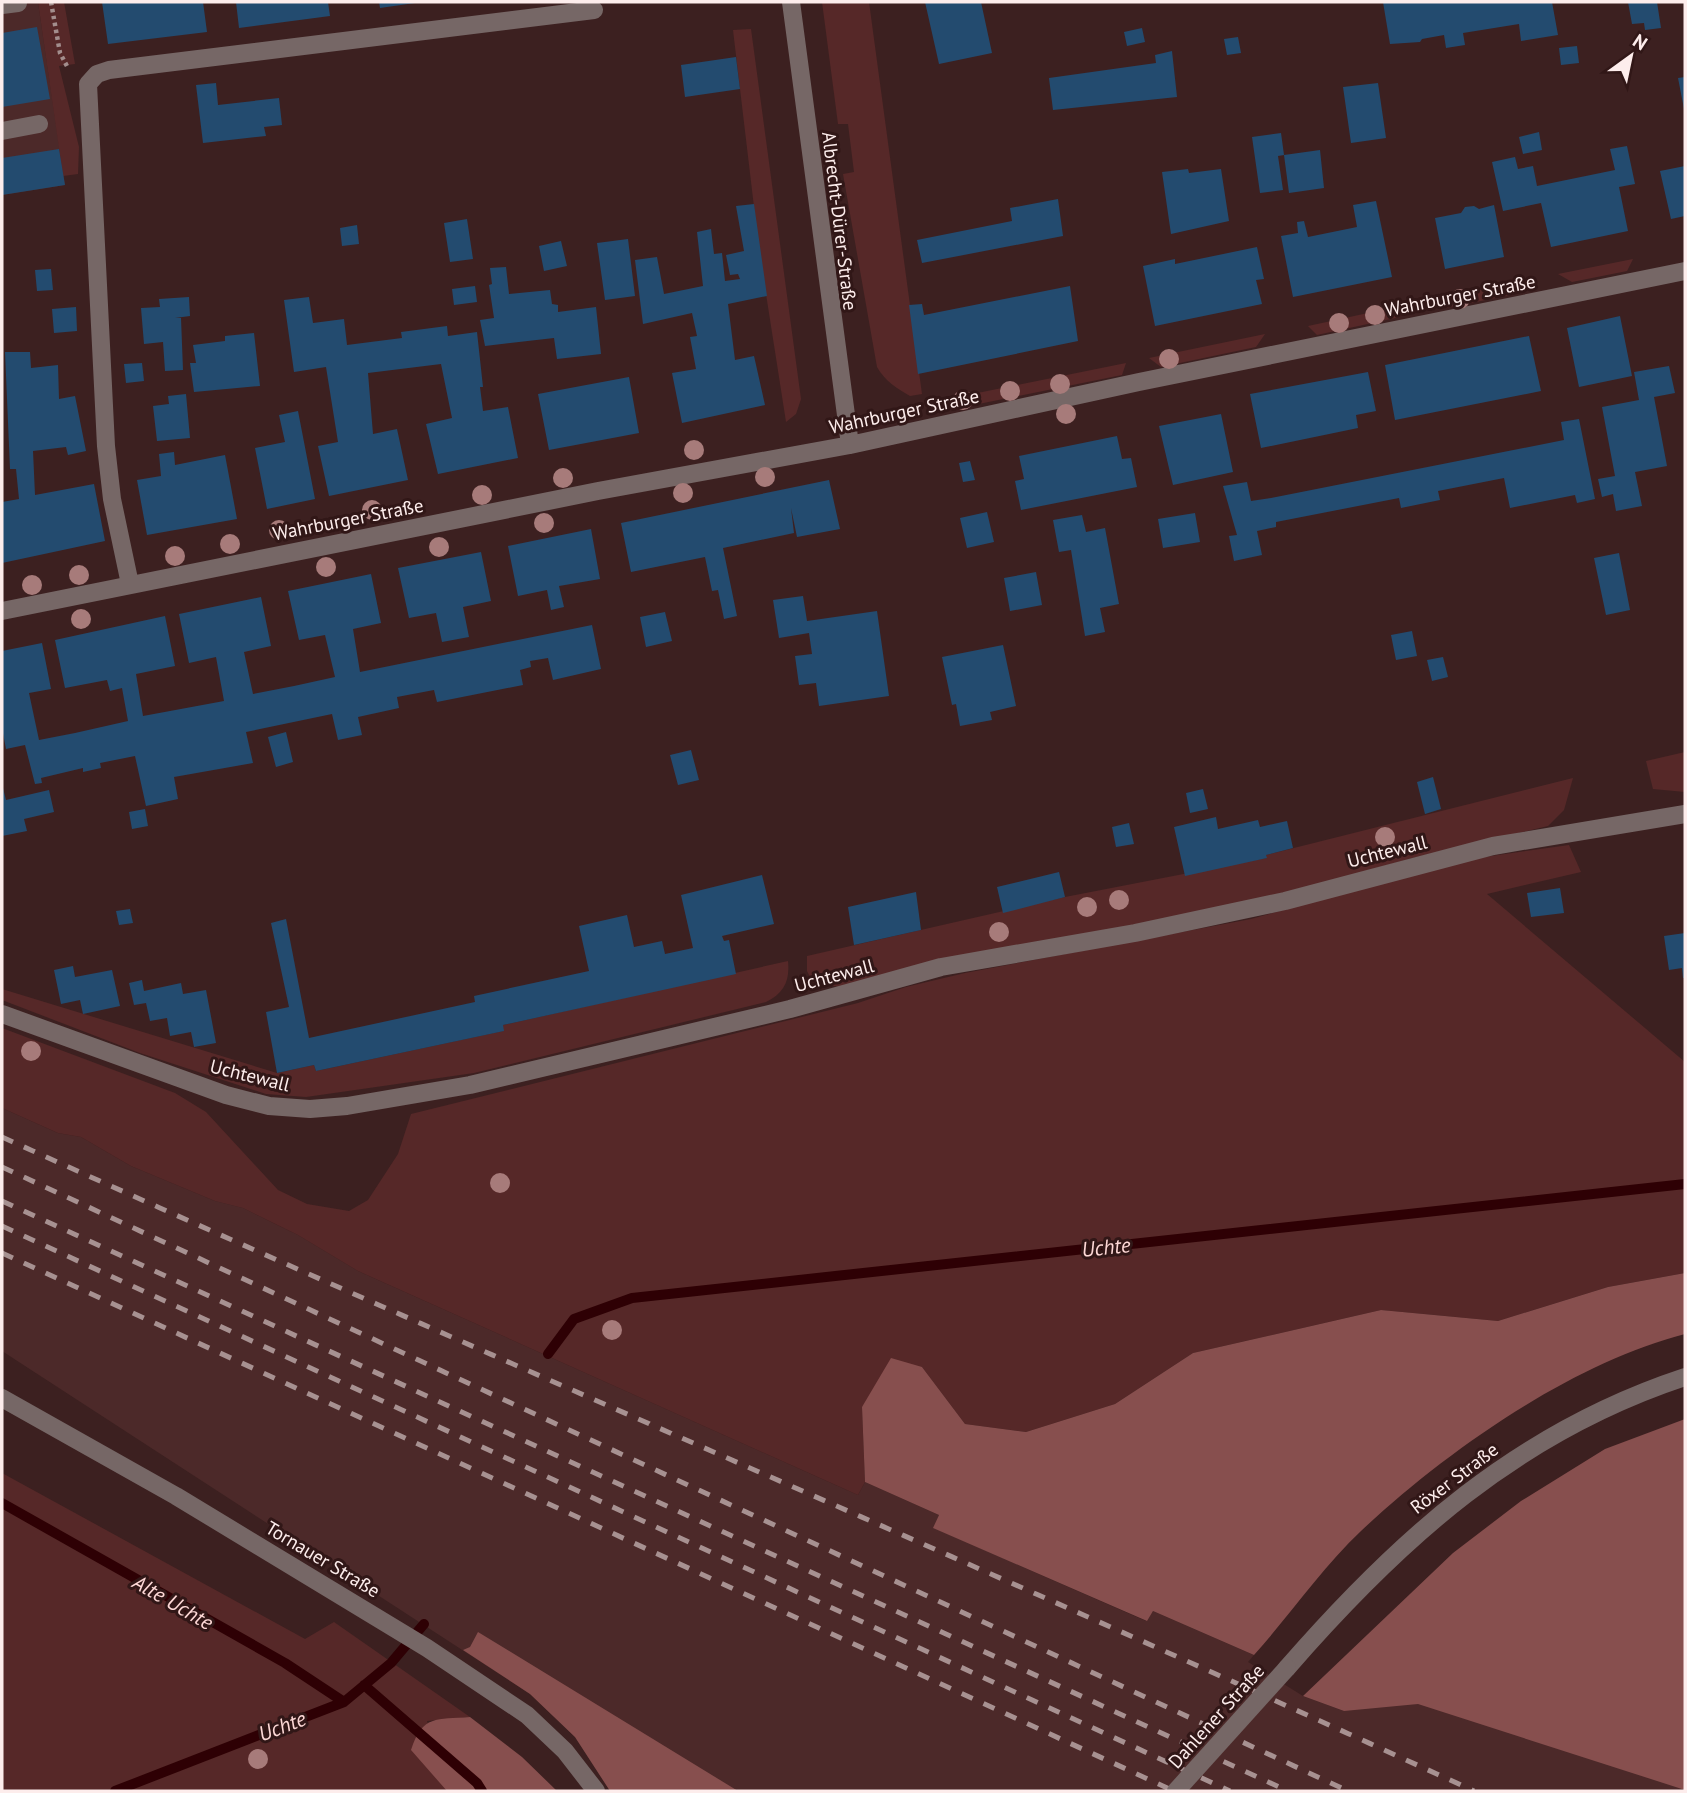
<svg xmlns="http://www.w3.org/2000/svg" width="1687" height="1793" font-family="'PT Sans',sans-serif">
	<style>
		.built { fill: #4c2929 }
		.green { fill: #562828 }
		.forest { fill: #874f4e }
		.lines { fill: none; stroke-linecap: round; stroke-linejoin: round }
		.stream { stroke: #2e0004; stroke-width: 10 }
		.building { fill: #234b6f }
		.path { stroke: #a38e8d; stroke-width: 4.5; stroke-dasharray: 3.5 3.5; stroke-linecap: butt }
		.minor { stroke: #766766; stroke-width: 18 }
		.rail { stroke: #a79191; stroke-width: 5; stroke-dasharray: 12 12; stroke-linecap: butt }
		.minor-bridge { stroke: #766766; stroke-width: 18 }
		.tree { fill: #a77b7a }
		.labels { text-anchor: middle; dominant-baseline: central; stroke-width: 6; stroke-linejoin: round; paint-order: stroke }
		.street-label { font-size: 19px; fill: #fdedec; stroke: #311717 }
		.water-label { font-size: 21px; font-style: italic; fill: #fed9d7; stroke: #311717 }
	</style>
	<rect width="100%" height="100%" fill="#3c2020"/>
	<path class="built" d="M2 2H38L65 185 2 195Z
		M2 1108 58 1133 81 1137 131 1166 215 1201 243 1208 298 1235 358 1271 858 1495 865 1482 939 1515 934 1528 1146 1621 1153 1611 1254 1655 1248 1662 1303 1696 1344 1711 1685 1500V1791H610L575 1737 530 1694 2 1351Z"/>
	<path class="green" d="M38 2H64L75 64 59 66 79 147 78 174 63 176Z
		M822 2H869L922 394 910 396C896 388 885 381 877 367L843 174 854 172 848 124H838Z
		M751 29 801 399 796 414 786 422 759 249 733 30Z
		M1633 259 1627 271 1572 282 1558 274Z
		M1519 282 1510 295 1447 308 1432 300Z
		M1405 305 1400 317 1317 335 1308 326Z
		M1265 334 1256 347 1161 367 1149 358Z
		M1126 363 1122 375 954 409 943 400Z
		M1685 752V792L1653 789 1646 761Z
		M1573 778 1564 810 1548 826 1413 858 1279 895 841 987 813 983 807 971V956L1065 897 1266 858V855Z
		M1569 845 1581 872 1487 894 1685 1062V1273L1608 1287 1498 1321 1381 1310 1193 1353 1115 1404 1026 1432 965 1424 922 1367 862 1407 865 1482 858 1495 358 1271 298 1235 243 1208 215 1201 131 1166 81 1137 58 1133 2 1108V1028L175 1093 206 1112 278 1190 307 1204 349 1211 368 1200 398 1154 411 1114 858 1003 906 987 965 973 1251 919 1470 859Z
		M788 961C790 981 784 993 766 1002L474 1073 306 1097 266 1094 140 1053 2 1000V989L277 1073 314 1065 316 1071 503 1031V1025Z
		M2 1473 305 1639 334 1622 470 1717 427 1721 447 1791H2Z"/>
	<path class="forest" d="M1685 1273V1334C1572 1363 1446 1451 1361 1531 1322 1568 1290 1615 1254 1655L1153 1611 1147 1621 933 1528 939 1515 865 1482 862 1407 891 1358 922 1367 965 1424 1026 1432 1115 1404 1193 1353 1381 1310 1498 1321 1608 1287Z
		M1685 1419V1790L1418 1704 1344 1711 1303 1696 1453 1553 1521 1501 1605 1449Z
		M478 1632 738 1791H610L575 1737 530 1694 463 1650 470 1647Z
		M470 1717 522 1757 557 1791H447L411 1750C423 1714 436 1720 470 1717Z"/>
	<g class="lines">
		<path class="stream" d="M548 1354 574 1319 632 1298 1685 1184
			M2 1503 285 1663 344 1702
			M364 1685 477 1783 482 1791
			M115 1791 344 1702 391 1663 424 1624"/>
	</g>
	<path class="building" d="M102 2H203L207 32 108 44Z
		M236 2H328L330 16 239 28Z
		M379 2H415V3L380 8Z
		M925 2H981L992 53 939 64Z
		M1383 2H1552L1558 35 1521 41 1519 24 1463 33 1465 45 1446 48 1444 35 1422 39 1420 42 1390 44Z
		M1628 2H1657L1661 28 1645 30 1644 23 1632 24Z
		M37 27 50 99 2 107V33Z
		M1142 28 1145 42 1127 46 1124 32Z
		M1238 37 1241 53 1227 55 1224 39Z
		M1577 46 1579 63 1561 65 1559 48Z
		M1172 51 1177 97 1053 110 1049 78 1156 63 1155 55Z
		M736 57 740 89 685 97 681 65Z
		M1685 77V109H1684L1678 78Z
		M216 83 218 105 279 98 282 125 264 127 266 136 203 143 196 85Z
		M1378 83 1386 138 1351 143 1343 87Z
		M1539 132 1542 150 1523 154 1519 137Z
		M1281 133 1284 155 1320 150 1324 188 1289 193 1284 155 1278 156 1283 190 1260 193 1252 137Z
		M1627 146 1635 184 1619 187 1628 231 1551 247 1541 203 1503 211 1492 162 1515 157 1518 169 1533 166 1537 186 1615 170 1610 149Z
		M59 149 65 185 2 195V158Z
		M1685 166V216L1671 219 1660 171Z
		M1188 169 1189 173 1221 169 1229 221 1171 234 1162 172Z
		M1058 199 1063 236 922 263 917 240 1012 221 1010 208Z
		M1376 201 1392 277 1293 297 1281 236 1298 233 1297 222 1304 221 1308 237 1357 227 1353 205Z
		M754 204 767 296 728 304 735 360 754 356 765 405 682 423 672 373 696 369 690 337 697 336 692 313 643 324 635 260 657 257 664 294 703 286 697 232 711 229 714 254 722 253 725 281 740 279 738 274 730 275 726 255 744 251 736 206Z
		M1494 205 1504 257 1445 269 1435 218 1461 213 1465 207 1474 206 1479 209Z
		M467 219 473 259 450 262 444 223Z
		M357 225 359 244 342 246 340 228Z
		M628 239 635 296 605 300 597 243Z
		M561 241 567 266 544 271 539 246Z
		M1257 247 1264 279 1256 280 1262 304 1155 326 1143 266 1175 259V264Z
		M506 267 509 294 550 290 552 304 558 305V312L596 307 601 354 557 359 554 338 485 346 480 320 494 318 489 285 492 284 490 268Z
		M51 269 53 290 37 291 35 270Z
		M475 286 477 302 454 305 452 289Z
		M1070 286 1078 341 918 374 909 305 922 304 924 315Z
		M189 297 190 316 175 318H181L183 370 165 371 163 342 144 344 141 308 160 307 159 299Z
		M309 297 313 323 344 319 347 345 402 338 401 332 447 326 448 336 477 332 483 387H480L483 411 508 407 518 458 438 474 426 424 452 418 441 364 368 373 373 434 397 429 408 480 329 496 318 446 338 442 326 367 294 372 284 300Z
		M76 307 77 331 54 333 52 309Z
		M1620 316 1632 376 1579 387 1567 328Z
		M254 333 260 386 194 392 190 363H196L193 345 225 341V336Z
		M1529 336 1541 391 1395 420 1385 365Z
		M5 352H30L31 368 58 365 59 399 75 396 86 451 68 455 66 447 33 451 35 495 94 484 105 541 2 563V502L19 499 16 469H10Z
		M142 363 144 381 126 383 124 364Z
		M1669 366 1675 393 1654 397 1667 466 1635 472 1642 506 1616 511 1613 494 1602 497 1598 479 1615 476 1602 407 1639 400 1634 372Z
		M1368 372 1376 411 1356 415 1358 428 1261 448 1250 394Z
		M629 377 639 433 549 450 538 394Z
		M186 394 190 438 157 441 153 406 169 404 168 396Z
		M298 411 315 499 267 509 255 448 285 442 279 415Z
		M1221 414 1233 472 1173 485 1159 426Z
		M1579 419 1595 499 1577 503 1575 495 1510 508 1504 478 1438 491 1440 500 1401 508 1399 498 1276 522V527L1257 531 1262 555 1234 561 1229 536 1237 535 1223 486 1247 482 1251 501 1271 498 1564 440 1561 422Z
		M1117 436 1122 459 1131 458 1137 487 1021 510 1015 481 1024 479 1019 456Z
		M174 452 175 465 225 455 237 519 147 535 137 480 161 476 159 454Z
		M970 461 975 480 963 482 959 463Z
		M829 480 840 529 797 537 791 508 794 533 723 548 737 616 724 619 718 590 712 591 705 557 631 572 621 523Z
		M987 512 994 542 967 548 960 518Z
		M1195 513 1200 542 1163 548 1158 519Z
		M1082 515 1086 532 1105 528 1119 604 1100 608 1105 632 1085 636 1071 550 1059 552 1053 520Z
		M591 529 600 579 559 586 564 607 551 610 547 590 518 596 508 546Z
		M481 552 491 601 463 607 469 637 442 642 436 613 409 618 398 568Z
		M1619 553 1630 610 1606 615 1594 558Z
		M1036 572 1042 605 1010 611 1004 578Z
		M371 574 381 623 353 629 360 672 592 625 601 669 553 680 548 658 530 661 531 667 520 670 523 685 437 702 434 690 397 697 399 708 358 717 362 735 338 740 332 714 246 732 253 763 174 777 178 799 146 806 135 756 100 763 101 768 83 772V768L41 778 42 783 35 784 25 745 6 749 2 728V651L42 643 51 689 29 693 39 740 75 733 128 721 122 688 110 691 107 680 65 688 55 640 165 616 175 666 136 674 143 716 224 701 216 657 189 663 179 614 261 597 271 646 244 652 253 694 294 686 335 677 325 635 299 640 288 591Z
		M803 596 807 621 877 611 889 696 819 706 816 683 799 685 795 656 812 654 809 633 779 638 773 600Z
		M665 612 672 641 646 647 640 617Z
		M1412 631 1417 656 1396 660 1391 635Z
		M1003 645 1016 706 990 712 992 720 960 726 956 704 952 705 942 657Z
		M1443 657 1448 677 1432 681 1427 660Z
		M286 732 293 762 276 767 268 737Z
		M691 750 699 780 678 785 670 755Z
		M1433 777 1441 809 1425 814 1417 782Z
		M2 784 6 800 49 790 54 812 24 819 27 831 2 836Z
		M1203 789 1208 809 1190 813 1186 793Z
		M145 809 148 826 132 829 129 812Z
		M1216 817 1218 829 1258 820 1260 827 1287 821 1293 848 1266 855 1267 858 1185 876 1174 827Z
		M1129 823 1134 844 1116 847 1112 827Z
		M1059 872 1065 897 1003 913 997 887Z
		M762 875 774 924 722 936 724 941 729 940 736 974 503 1025 504 1031 316 1071 314 1065 277 1073 266 1012 289 1007 271 923 286 919 309 1038 475 1002 474 996 589 971 579 926 627 915 634 947 662 941 665 954 693 948 681 895Z
		M1560 888 1564 913 1531 917 1527 893Z
		M916 892 921 930 854 945 848 907Z
		M130 909 133 923 119 925 116 911Z
		M1685 933V978H1683L1682 968 1669 970 1664 936Z
		M73 966 75 977 112 970 120 1006 83 1014 80 1000 61 1004 54 970Z
		M142 980 144 991 181 983 183 994 206 990 216 1043 194 1047 191 1032 170 1036 167 1018 150 1021 146 1003 134 1005 129 983Z"/>
	<g class="lines">
		<path class="path" d="M51 2 60 53 68 68"/>
		<path class="minor" d="M791 2 850 445
			M2 5 18 3
			M2 131 39 124
			M130 584 112 499 106 446 88 84 97 74 109 70 594 10
			M2 611 598 491 850 445 1139 382 1685 271
			M2 1014 226 1095 269 1106 310 1109 347 1106 470 1085 790 1009 941 967 1135 933 1285 901 1493 846 1685 814
			M2 1398 176 1496 427 1648 527 1715 565 1751 596 1791
			M1287 1668C1400 1538 1518 1432 1685 1377"/>
		<path class="rail" d="M2 1137C491 1358 986 1567 1474 1791
			M2 1167 1348 1791
			M2 1201 1288 1791
			M2 1226 1230 1791
			M2 1253 1174 1791"/>
		<path class="minor-bridge" d="M1176 1791 1287 1668"/>
	</g>
	<g class="tree">
		<circle cx="1460" cy="299" r="10"/>
		<circle cx="1375" cy="315" r="10"/>
		<circle cx="1339" cy="323" r="10"/>
		<circle cx="1169" cy="359" r="10"/>
		<circle cx="1060" cy="384" r="10"/>
		<circle cx="1010" cy="391" r="10"/>
		<circle cx="963" cy="400" r="10"/>
		<circle cx="1066" cy="414" r="10"/>
		<circle cx="694" cy="450" r="10"/>
		<circle cx="765" cy="477" r="10"/>
		<circle cx="563" cy="478" r="10"/>
		<circle cx="683" cy="493" r="10"/>
		<circle cx="482" cy="495" r="10"/>
		<circle cx="372" cy="510" r="10"/>
		<circle cx="544" cy="523" r="10"/>
		<circle cx="279" cy="530" r="10"/>
		<circle cx="230" cy="544" r="10"/>
		<circle cx="439" cy="547" r="10"/>
		<circle cx="175" cy="556" r="10"/>
		<circle cx="326" cy="567" r="10"/>
		<circle cx="79" cy="575" r="10"/>
		<circle cx="32" cy="585" r="10"/>
		<circle cx="81" cy="619" r="10"/>
		<circle cx="1385" cy="837" r="10"/>
		<circle cx="1119" cy="900" r="10"/>
		<circle cx="1087" cy="907" r="10"/>
		<circle cx="999" cy="932" r="10"/>
		<circle cx="31" cy="1051" r="10"/>
		<circle cx="500" cy="1183" r="10"/>
		<circle cx="612" cy="1330" r="10"/>
		<circle cx="258" cy="1759" r="10"/>
	</g>
	<g class="labels">
		<g class="street-label">
			<text transform="translate(840 221) rotate(83)">Albrecht-Dürer-Straße</text>
			<text transform="translate(1460 295) rotate(-11)">Wahrburger Straße</text>
			<text transform="translate(904 411) rotate(-12)">Wahrburger Straße</text>
			<text transform="translate(348 519) rotate(-11)">Wahrburger Straße</text>
			<text transform="translate(1387 851) rotate(-14)">Uchtewall</text>
			<text transform="translate(834 975) rotate(-15)">Uchtewall</text>
			<text transform="translate(250 1075) rotate(14)">Uchtewall</text>
			<text transform="translate(1454 1478) rotate(-37)">Röxer Straße</text>
			<text transform="translate(323 1559) rotate(31)">Tornauer Straße</text>
			<text transform="translate(1216 1716) rotate(-48)">Dahlener Straße</text>
		</g>
		<g class="water-label">
			<text transform="translate(1106 1247) rotate(-6)">Uchte</text>
			<text transform="translate(173 1602) rotate(30)">Alte Uchte</text>
			<text transform="translate(282 1726) rotate(-21)">Uchte</text>
		</g>
	</g>
	<rect width="1687" height="1793" fill="none" stroke="#fdedec" stroke-width="7"/>
	<g transform="translate(1631 56) rotate(33)" stroke="#311717" stroke-width="5" paint-order="stroke">
	<path d="M0-5L12 26L0 18L-12 26Z" fill="#fdedec"/>
	<text y="-10" font-size="19" font-weight="bold" text-anchor="middle" fill="#fdedec">N</text>
	</g>
</svg>
